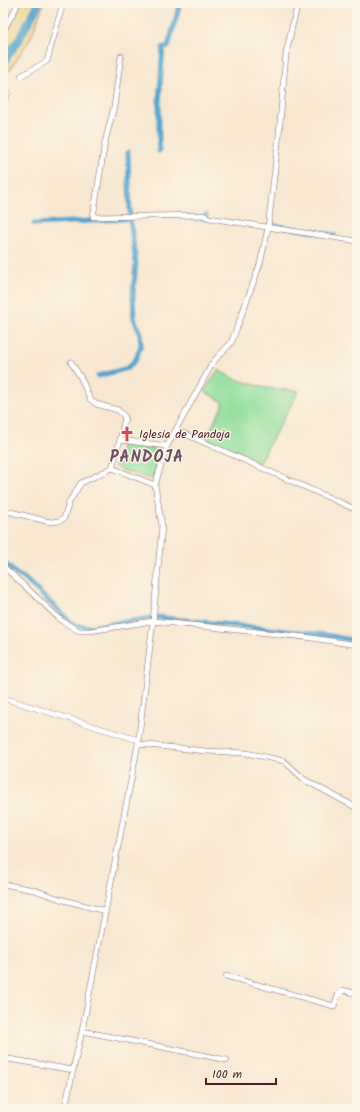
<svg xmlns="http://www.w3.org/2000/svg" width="360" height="1112" font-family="Kalam,sans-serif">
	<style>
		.green { fill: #93df9c; stroke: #6e7f64 }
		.sand { fill: #eeda9e; stroke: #9c7c64 }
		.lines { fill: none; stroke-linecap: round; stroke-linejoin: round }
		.canal { stroke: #55a4ce; stroke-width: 5 }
		.river { stroke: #55a4ce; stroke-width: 8 }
		.minor-casing { stroke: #876565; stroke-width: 6 }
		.minor { stroke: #fff; stroke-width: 5 }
		.labels { text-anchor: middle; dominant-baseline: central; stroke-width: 3; stroke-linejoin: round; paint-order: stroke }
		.poi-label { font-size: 12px; fill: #4a1f2b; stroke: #fcf5e5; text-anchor: start }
		.district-label { font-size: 16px; font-weight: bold; letter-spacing: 1px; fill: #6e5168; stroke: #fcf5e5 }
	</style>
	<rect width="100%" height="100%" fill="#fcf5e5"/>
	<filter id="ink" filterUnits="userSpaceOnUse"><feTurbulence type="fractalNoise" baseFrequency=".025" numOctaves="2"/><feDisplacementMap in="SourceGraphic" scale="8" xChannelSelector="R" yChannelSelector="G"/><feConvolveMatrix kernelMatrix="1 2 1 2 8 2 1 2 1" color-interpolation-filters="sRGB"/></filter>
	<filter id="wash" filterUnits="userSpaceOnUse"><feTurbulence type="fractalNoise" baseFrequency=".012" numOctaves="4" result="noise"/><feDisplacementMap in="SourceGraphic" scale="16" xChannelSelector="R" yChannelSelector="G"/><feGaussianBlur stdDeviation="0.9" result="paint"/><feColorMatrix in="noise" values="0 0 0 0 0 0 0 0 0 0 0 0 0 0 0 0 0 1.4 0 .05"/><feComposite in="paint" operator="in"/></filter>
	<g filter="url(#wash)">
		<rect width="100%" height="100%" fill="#f8e8d1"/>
		<path class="green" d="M218 370 235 379 266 388 299 391 259 463 205 439 224 403 204 391Z
			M123 443 157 449 160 452 153 478 150 479 118 469 115 466 121 446Z"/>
		<path class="sand" d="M21 3H44L30 39 3 80V41Z"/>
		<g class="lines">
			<path class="canal" d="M159 151V103L163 47H168L180 3
				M128 152 130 214
				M190 218H205L206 215
				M34 224 128 219
				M271 225 334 235
				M98 376 128 368 136 359 141 345 140 333 134 318 133 295 136 263 130 218
				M3 561 16 574 24 578 74 625 90 627 150 618
				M157 617 326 635 357 641"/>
			<path class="river" d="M3 63 19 39 39 3"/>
		</g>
	</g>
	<g filter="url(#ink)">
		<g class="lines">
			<g class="minor-casing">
				<path id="minor" d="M3 31 16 8 17 3
					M121 56 114 107 105 142 93 217 203 215 209 218 357 241
					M21 76 47 61 63 3
					M3 103 8 93
					M71 362 81 378 90 399 96 404 118 410 125 417 120 440
					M176 430 357 510
					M155 485 112 468 120 440 167 446
					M3 510 50 522 59 521 64 518 69 502 81 483 112 468
					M3 566 62 621 79 631H90L153 621 305 637 357 645
					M3 698 138 740
					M138 744 206 751 246 753 284 761 305 780 357 808
					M3 884 34 890 60 899 105 911
					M226 976 334 1006 338 995 343 990 357 994
					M82 1031 227 1060
					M3 1058 73 1070
					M65 1109 73 1070 82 1031 138 744 153 621 162 526 155 485 167 446 213 362 231 343 238 325 260 264 268 228 279 134 286 54 292 27 298 3"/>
			</g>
			<use href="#minor" class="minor"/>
		</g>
	</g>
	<defs>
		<g id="church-bare" transform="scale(1.2)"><path d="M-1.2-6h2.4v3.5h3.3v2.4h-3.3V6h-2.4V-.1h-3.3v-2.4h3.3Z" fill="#d1495b" stroke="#fcf5e5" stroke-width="2.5" paint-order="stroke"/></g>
	</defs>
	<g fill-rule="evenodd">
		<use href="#church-bare" x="127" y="434"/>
	</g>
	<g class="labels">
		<g class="poi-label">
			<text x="139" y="434">Iglesia de Pandoja</text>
		</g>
		<g class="district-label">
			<text x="147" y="457">PANDOJA</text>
		</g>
	</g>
	<rect width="360" height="1112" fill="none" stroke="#fcf5e5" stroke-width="16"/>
	<path d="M206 1078v6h70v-6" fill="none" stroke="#4a1f2b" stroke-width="2"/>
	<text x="212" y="1078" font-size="12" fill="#4a1f2b" stroke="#fcf5e5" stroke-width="3" paint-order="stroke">100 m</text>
</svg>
